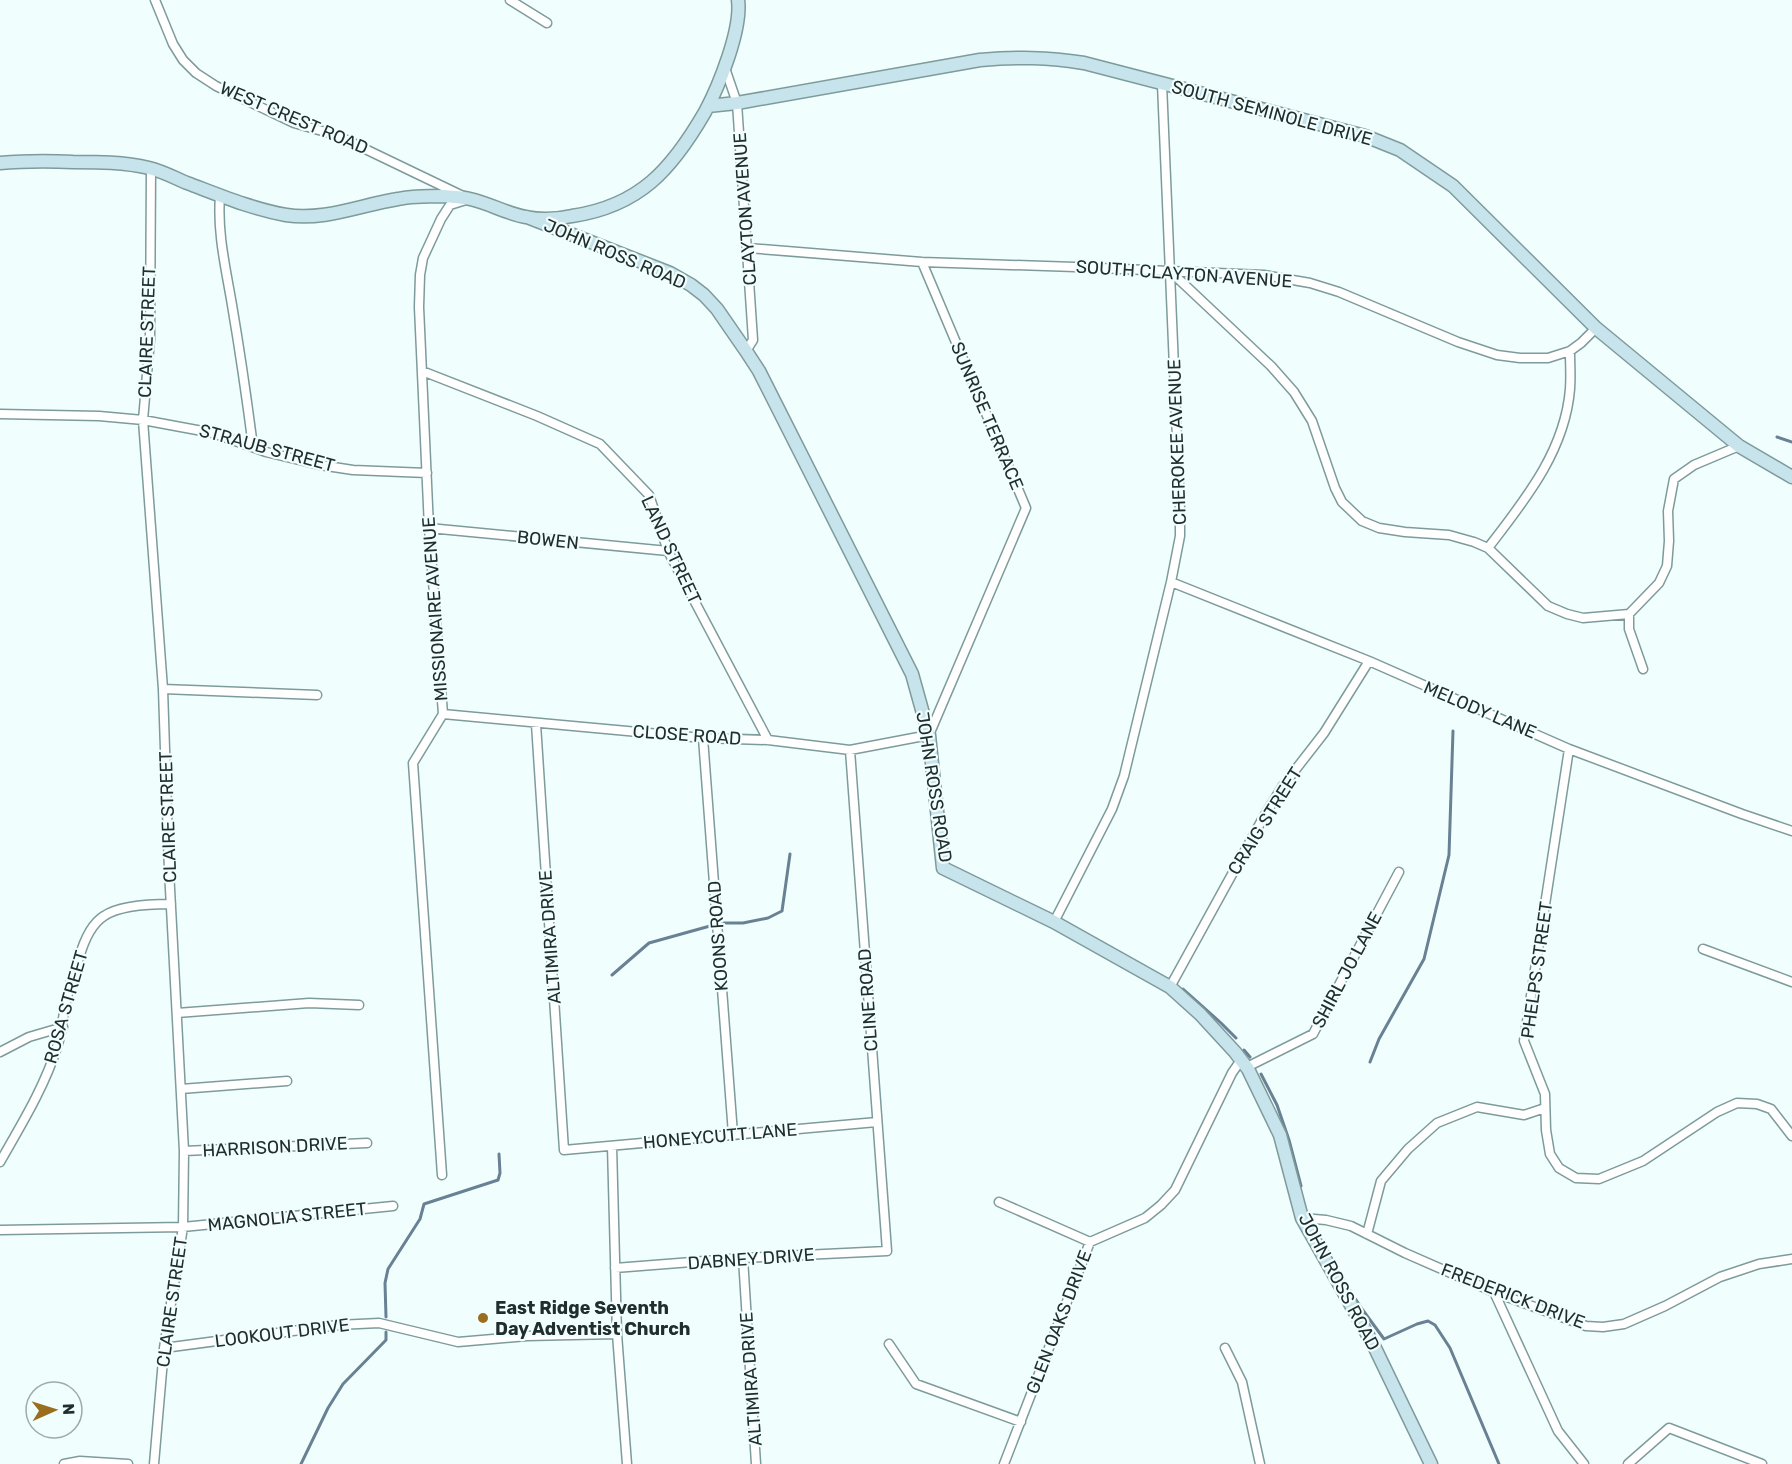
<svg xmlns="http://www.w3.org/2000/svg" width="1792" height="1464" font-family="Rubik,sans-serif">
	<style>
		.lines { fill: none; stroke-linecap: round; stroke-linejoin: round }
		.stream { stroke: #688193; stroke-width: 3 }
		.street-casing { stroke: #7e9b9b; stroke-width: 11 }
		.secondary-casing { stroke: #7e9b9b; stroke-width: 15 }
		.street { stroke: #fff; stroke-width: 8 }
		.secondary { stroke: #c7e3eb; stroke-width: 12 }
		.poi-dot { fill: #9b6d1e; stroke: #f1fefe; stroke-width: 2 }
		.labels { text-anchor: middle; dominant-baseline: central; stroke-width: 4.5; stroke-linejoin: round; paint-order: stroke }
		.street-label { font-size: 18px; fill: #222e2e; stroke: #f1fefe }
		.poi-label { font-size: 18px; font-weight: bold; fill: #222e2e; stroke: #f1fefe; text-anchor: start }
	</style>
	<rect width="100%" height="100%" fill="#f1fefe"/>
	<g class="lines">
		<path class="stream" d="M1777 437 1792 442
			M724 923H743L768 918 782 911 790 854
			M612 975 649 943 710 926
			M1183 989 1221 1023 1236 1038
			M1244 1050 1250 1057
			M1370 1062 1379 1039 1424 959 1449 855 1453 731
			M1261 1074 1277 1105 1289 1140 1301 1186
			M1345 1283 1362 1309 1384 1339 1417 1324 1428 1321 1435 1325 1450 1348 1499 1464
			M386 1317 385 1283 388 1269 420 1219 424 1204 498 1180 500 1173 499 1154
			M301 1464 328 1408 343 1384 386 1340V1332"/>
		<g class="street-casing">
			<path id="street" d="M155 0 173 44 183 60 196 73 216 86 294 123 336 135 463 196
				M510 0 547 23
				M725 68 737 103 753 340 746 351
				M151 168 150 339 143 420 163 689 169 870 184 1151 183 1227 164 1348 154 1464
				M220 196C217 233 226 269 232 305 240 352 247 400 253 447
				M748 248 922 262 1075 267 1264 275 1310 283 1339 292 1458 342 1497 355 1520 358H1548L1570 351 1581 343 1596 328
				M1170 271 1271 366 1294 392 1312 421 1335 488 1342 502 1362 521 1379 528 1405 532 1449 535 1474 542 1488 548 1548 606 1567 614 1583 618 1629 614 1659 583 1667 566 1669 541 1668 511 1674 479 1694 465 1739 446
				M422 371 537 416 600 444 649 495 668 551 768 740
				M0 414 99 416 143 420 213 433 266 452 320 465 353 470 427 473
				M429 528 668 551
				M1488 548C1525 500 1565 451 1570 389 1571 376 1570 364 1570 351
				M1171 582 1369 661 1569 749 1742 814 1792 831
				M1629 614V629L1643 669
				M163 689 317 695
				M443 714 703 738 768 740 850 750 929 735 1026 508 922 262
				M536 724 564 1150 877 1122
				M703 738 733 1134
				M1569 749 1524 1041 1545 1094 1546 1130 1550 1154 1559 1168 1576 1178 1599 1179 1643 1161 1717 1112 1737 1103 1757 1104 1771 1109 1792 1136
				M1054 922 1112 809 1124 776 1171 582 1180 536V509L1162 84
				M1703 949 1792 982
				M1170 987 1263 818 1282 787 1324 733 1369 661
				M177 1013 309 1003 359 1005
				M0 1052 29 1037 63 1027
				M1247 1067 1313 1034 1399 872
				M181 1089 287 1081
				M612 1146 617 1334 627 1464
				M184 1151 367 1143
				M0 1162C21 1125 44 1088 57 1047 62 1034 62 1021 65 1007 68 991 73 974 79 958 83 944 91 924 104 916 120 905 152 904 171 904
				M442 1175 413 763 443 714 429 528 419 307 420 275 423 258 441 219 450 205 466 200
				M999 1202 1090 1242
				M1302 1218 1326 1220 1351 1226 1405 1253 1494 1292 1586 1326 1603 1327 1624 1324 1665 1306 1720 1277 1759 1264 1792 1259
				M0 1230 183 1227 393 1206
				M1367 1234 1381 1181 1408 1149 1437 1123 1477 1107 1524 1115 1545 1108
				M743 1258 756 1464
				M615 1268 743 1258 887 1251 850 750
				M1494 1292 1558 1431 1584 1464
				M889 1344 916 1384 1021 1422
				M164 1348 338 1325 379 1323 458 1342 527 1336 617 1334
				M1225 1348 1242 1382 1260 1464
				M64 1464 80 1461 128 1464
				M1004 1464 1090 1242 1145 1218 1161 1205 1175 1190 1232 1073 1241 1060
				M1628 1464 1669 1428 1762 1464"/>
		</g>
		<g class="secondary-casing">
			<path id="secondary" d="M708 106 737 103 980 60C1017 57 1047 57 1084 63L1365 136 1400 150 1453 186 1596 328 1739 446 1792 477
				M0 163C24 161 48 161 73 162 98 162 124 162 149 168 162 171 175 178 187 183 219 195 252 209 286 215 325 221 360 205 398 199 412 196 429 196 443 196 452 197 462 197 470 199 489 203 507 214 526 217 540 220 558 219 572 216 640 206 672 169 705 112 719 86 742 29 738 0
				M527 217 670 273 691 285 704 295 717 309 746 351 759 371 912 674 929 735 943 868 1054 922 1170 987 1200 1014 1235 1052 1248 1069 1280 1135 1302 1218 1374 1346 1431 1464"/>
		</g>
		<use href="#street" class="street"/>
		<use href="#secondary" class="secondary"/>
	</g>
	<circle class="poi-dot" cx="483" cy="1318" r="6"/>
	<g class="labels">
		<g class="street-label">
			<text transform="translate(1272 113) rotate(15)">SOUTH SEMINOLE DRIVE</text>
			<text transform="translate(294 118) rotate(23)">WEST CREST ROAD</text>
			<text transform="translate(745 209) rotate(-94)">CLAYTON AVENUE</text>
			<text transform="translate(615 254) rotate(23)">JOHN ROSS ROAD</text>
			<text transform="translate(1184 274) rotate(4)">SOUTH CLAYTON AVENUE</text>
			<text transform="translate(147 332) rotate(-88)">CLAIRE STREET</text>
			<text transform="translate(987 416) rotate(67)">SUNRISE TERRACE</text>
			<text transform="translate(1177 442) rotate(-92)">CHEROKEE AVENUE</text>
			<text transform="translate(267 448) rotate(15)">STRAUB STREET</text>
			<text transform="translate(548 540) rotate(6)">BOWEN</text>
			<text transform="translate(671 550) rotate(65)">LAND STREET</text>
			<text transform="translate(435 609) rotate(-94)">MISSIONAIRE AVENUE</text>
			<text transform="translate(1480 710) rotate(23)">MELODY LANE</text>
			<text transform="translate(687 735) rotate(4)">CLOSE ROAD</text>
			<text transform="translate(934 787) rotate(81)">JOHN ROSS ROAD</text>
			<text transform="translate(168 817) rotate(-92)">CLAIRE STREET</text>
			<text transform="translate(1265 821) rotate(-58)">CRAIG STREET</text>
			<text transform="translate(718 936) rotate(-94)">KOONS ROAD</text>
			<text transform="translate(550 937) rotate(-94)">ALTIMIRA DRIVE</text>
			<text transform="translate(1347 970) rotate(-62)">SHIRL JO LANE</text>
			<text transform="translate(1537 970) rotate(-82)">PHELPS STREET</text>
			<text transform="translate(868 1000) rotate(-94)">CLINE ROAD</text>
			<text transform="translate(66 1007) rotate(-74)">ROSA STREET</text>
			<text transform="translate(720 1136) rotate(-5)">HONEYCUTT LANE</text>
			<text transform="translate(275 1147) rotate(-3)">HARRISON DRIVE</text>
			<text transform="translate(287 1217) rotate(-6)">MAGNOLIA STREET</text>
			<text transform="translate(751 1259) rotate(-4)">DABNEY DRIVE</text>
			<text transform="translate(1339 1282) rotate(62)">JOHN ROSS ROAD</text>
			<text transform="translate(1513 1296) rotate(21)">FREDERICK DRIVE</text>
			<text transform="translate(172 1302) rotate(-82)">CLAIRE STREET</text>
			<text transform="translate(1059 1322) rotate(-69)">GLEN OAKS DRIVE</text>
			<text transform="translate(282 1333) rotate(-7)">LOOKOUT DRIVE</text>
			<text transform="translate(751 1379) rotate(-94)">ALTIMIRA DRIVE</text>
		</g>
		<g class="poi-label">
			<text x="495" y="1308">East Ridge Seventh<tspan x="495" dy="21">Day Adventist Church</tspan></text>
		</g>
	</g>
	<g transform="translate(54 1410) rotate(87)"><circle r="28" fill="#f1fefe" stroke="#9eabab" stroke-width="1.5"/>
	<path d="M0-4.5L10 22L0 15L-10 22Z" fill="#9b6d1e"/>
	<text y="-9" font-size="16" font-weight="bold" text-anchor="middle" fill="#222e2e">N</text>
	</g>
</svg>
